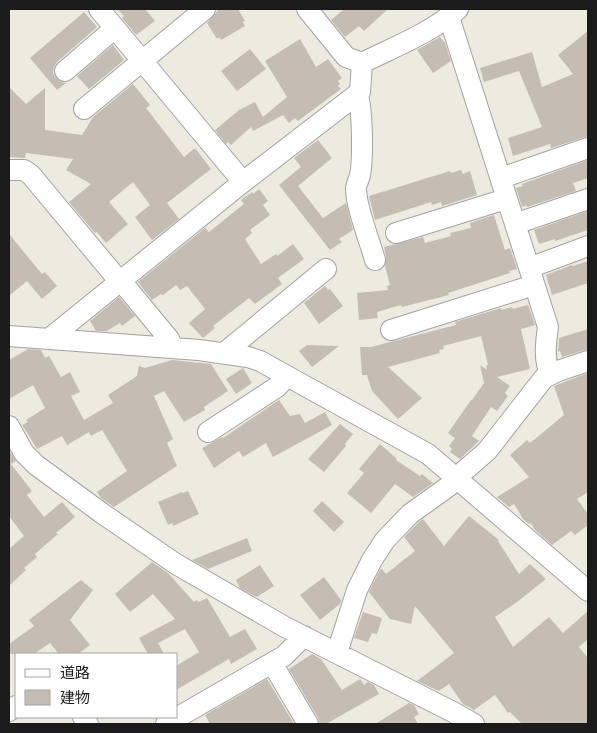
<svg xmlns="http://www.w3.org/2000/svg" width="597" height="733" font-family="Arial,'Noto Sans JP',sans-serif">
	<style>
		.building { fill: #c5bdb3 }
		.lines { fill: none; stroke-linecap: round; stroke-linejoin: round }
		.minor-casing { stroke: #a2a2a2; stroke-width: 22 }
		.minor { stroke: #fff; stroke-width: 20 }
	</style>
	<rect width="100%" height="100%" fill="#edebdf"/>
	<path class="building" d="M117 9H145L155 21 136 35 122 18 124 16Z
		M219 9H238L245 21 243 22 245 26 221 40 219 37 217 39 207 23Z
		M344 9H388L364 31 359 26 345 37 331 20Z
		M84 12 97 27 57 62 54 67 53 73 56 78 61 82 66 83 57 90 30 58Z
		M588 31V136L551 148 550 144 513 156 508 138 542 127 519 71 484 82 480 68 532 52 542 87 573 74 558 55Z
		M440 37 445 43 451 61 433 73 417 50Z
		M300 39 316 67 328 59 342 78 338 81 340 84 338 86 341 89 298 121 295 118 289 123 283 115 253 131 251 127 231 145 228 142 226 144 215 130 239 110 255 102 263 117 287 97 265 61Z
		M113 45 124 60 89 89 77 76Z
		M250 49 266 69 237 91 221 71Z
		M133 84 150 105 146 108 184 157 195 148 211 169 167 203 179 219 152 240 135 217 150 205 133 182 109 202 128 224 106 243 97 232 95 233 69 202 91 184 66 170 73 159 26 153 25 158 9 157V87L26 104 45 88V130L82 135 93 117Z
		M318 140 332 158 298 186 323 218 346 203 353 230 339 239 342 242 330 250 279 185 301 167 294 158Z
		M588 160V178L573 183 576 191 527 207 526 205 522 207 516 188 523 186 522 184Z
		M461 170 463 174 470 171 477 195 442 206 441 202 432 205 431 202 375 220 369 196 450 171 451 173Z
		M259 189 268 201 263 205 270 215 250 230 252 233 245 239 261 264 276 254 277 256 293 244 304 259 278 278 282 284 255 304 249 298 213 326 215 328 203 338 189 323 205 309 187 286 180 290 176 285 163 295 161 294 152 300 138 282 205 228 209 232 244 204 241 200 252 192 253 194Z
		M588 211V230L555 241V239L539 244 534 230Z
		M494 215 505 250 510 248 517 269 509 271 510 273 448 293 449 295 402 307 401 305 377 312 378 318 359 320 357 293 388 290 387 286 390 285 385 266 386 257 384 247 423 237 425 243 451 236 450 233 471 228 470 223Z
		M9 234 42 274 45 272 57 286 42 299 27 281 9 296Z
		M588 261V283L552 295 546 275 572 265 573 266Z
		M325 286 328 290 330 289 343 306 319 324 304 303Z
		M119 297 135 316 122 326 120 323 107 331H96L90 321Z
		M528 305 535 325 521 329 530 369 497 377 510 386 505 393 508 396 497 411 491 407 472 436 479 441 460 459 450 452 452 449 449 446 455 438 448 433 471 400H472L484 383 480 365 487 370 486 366 488 365 481 336 443 346 444 349 439 350 440 353 388 367 422 398 398 419 372 391 367 375H362L360 347H371L456 325 455 322 498 309 501 308V310L512 307 513 309Z
		M588 329V349L562 357 560 351 558 352 559 338Z
		M307 345 339 346 312 367 299 351Z
		M28 349 41 350 45 358 49 356 61 377 70 372 80 392 71 396 84 420 113 403 108 395 137 376 139 366 145 368 172 360 211 364 228 391 204 407 205 410 184 422 164 391 154 396 173 439 167 443 177 466 114 507 101 498 97 492 127 471 102 430 91 436 89 432 67 445 62 436 37 449 24 428 22 425 28 422 26 420 45 408 33 385 9 399V360Z
		M243 368 252 383 236 394 226 379Z
		M588 373V492L577 499 588 514V525L575 535 571 531 552 545 535 530 531 523 529 524 523 519 514 504 509 507 497 497 529 477 510 455 527 440 530 443 564 415 554 386Z
		M279 400 290 416 300 414 305 423 325 412 332 425 273 457 266 443 243 457 239 451 214 468 202 448 222 437 223 438Z
		M340 424 353 434 345 444 346 446 324 472 308 459Z
		M380 444 397 459 396 460 420 476 422 474 433 483 413 497 395 484 371 513 347 493 364 473 359 469Z
		M9 450 16 461 11 464 32 491 27 495 44 517 62 502 75 517 56 533 58 534 35 554 37 557 24 568 26 570 9 586V549L24 536 9 516Z
		M188 491 199 514 173 526 172 523 168 525 158 502 182 492 183 493Z
		M322 501 344 522 334 532 313 511Z
		M469 516 499 540 498 541 519 574 530 564 546 579 517 602 495 617 513 647 549 617 563 633 588 611V639L579 647 588 658V724H522L510 712 508 713 495 695 474 710 463 704 449 684 439 691 417 681 454 653 415 606 411 624 390 619 369 592 380 570 382 569 386 574 415 551 404 537 418 523 423 519 444 546Z
		M247 538 252 551 208 569 192 560Z
		M152 562 168 573 194 602 197 600 199 602 207 598 230 637 245 629 257 649 231 664 229 659 176 690V666L199 652 185 629 158 643 164 654H148L139 638 175 619 153 594 130 612 115 594Z
		M260 565 274 586 257 597 240 588 236 580Z
		M324 577 341 600 340 604 320 620 300 595Z
		M81 580 93 590 70 620 90 645 78 654H59L50 643 34 654H9V644L34 626 29 620Z
		M363 612 382 618 377 634 372 633 368 642 354 638Z
		M312 654 321 659 342 690 360 679 364 685 368 682 374 685 379 694 326 724H320L318 718 289 669Z
		M267 679 294 724H210L205 715Z
		M409 703 414 705 419 714 414 717 418 724H375Z"/>
	<g class="lines">
		<g class="minor-casing">
			<path id="minor" d="M99 9 243 182
				M307 9 346 57 362 63
				M449 17 548 327C546 341 543 362 551 374
				M65 71 115 28
				M357 94C363 106 363 161 360 175 359 180 356 184 356 189 356 207 370 242 375 260
				M84 109 205 9
				M9 170H24L31 175 120 282 126 287 169 339 173 348
				M501 178 588 148
				M515 224 588 199
				M396 233 506 199
				M529 268 588 246
				M391 330 534 285
				M9 336 199 350 248 357 260 361 428 454 588 591
				M50 338 243 182 360 92 362 63C394 47 431 33 458 9
				M224 353 326 269
				M9 426 24 453 36 465 103 514 176 564 285 627 453 712 474 724
				M208 432 277 387 287 376
				M337 653 357 590 372 560 385 540 410 514 449 486 456 478 487 451 544 378 558 371 588 361
				M272 663 308 724
				M9 711 16 706
				M83 717 88 724
				M166 724 284 656 304 636"/>
		</g>
		<use href="#minor" class="minor"/>
	</g>
	<rect width="597" height="733" fill="none" stroke="#1b1b1b" stroke-width="20"/>
	<rect x="15" y="653" width="162" height="65" fill="#ffffff" stroke="#a4a4a4"/>
	<rect x="25" y="669" width="25" height="8" fill="#ffffff" stroke="#a4a4a4"/>
	<text x="60" y="678" font-size="15" fill="#1b1b1b">道路</text>
	<rect x="25" y="690" width="25" height="15" fill="#c5bdb3" stroke="#a4a4a4"/>
	<text x="60" y="703" font-size="15" fill="#1b1b1b">建物</text>
</svg>
